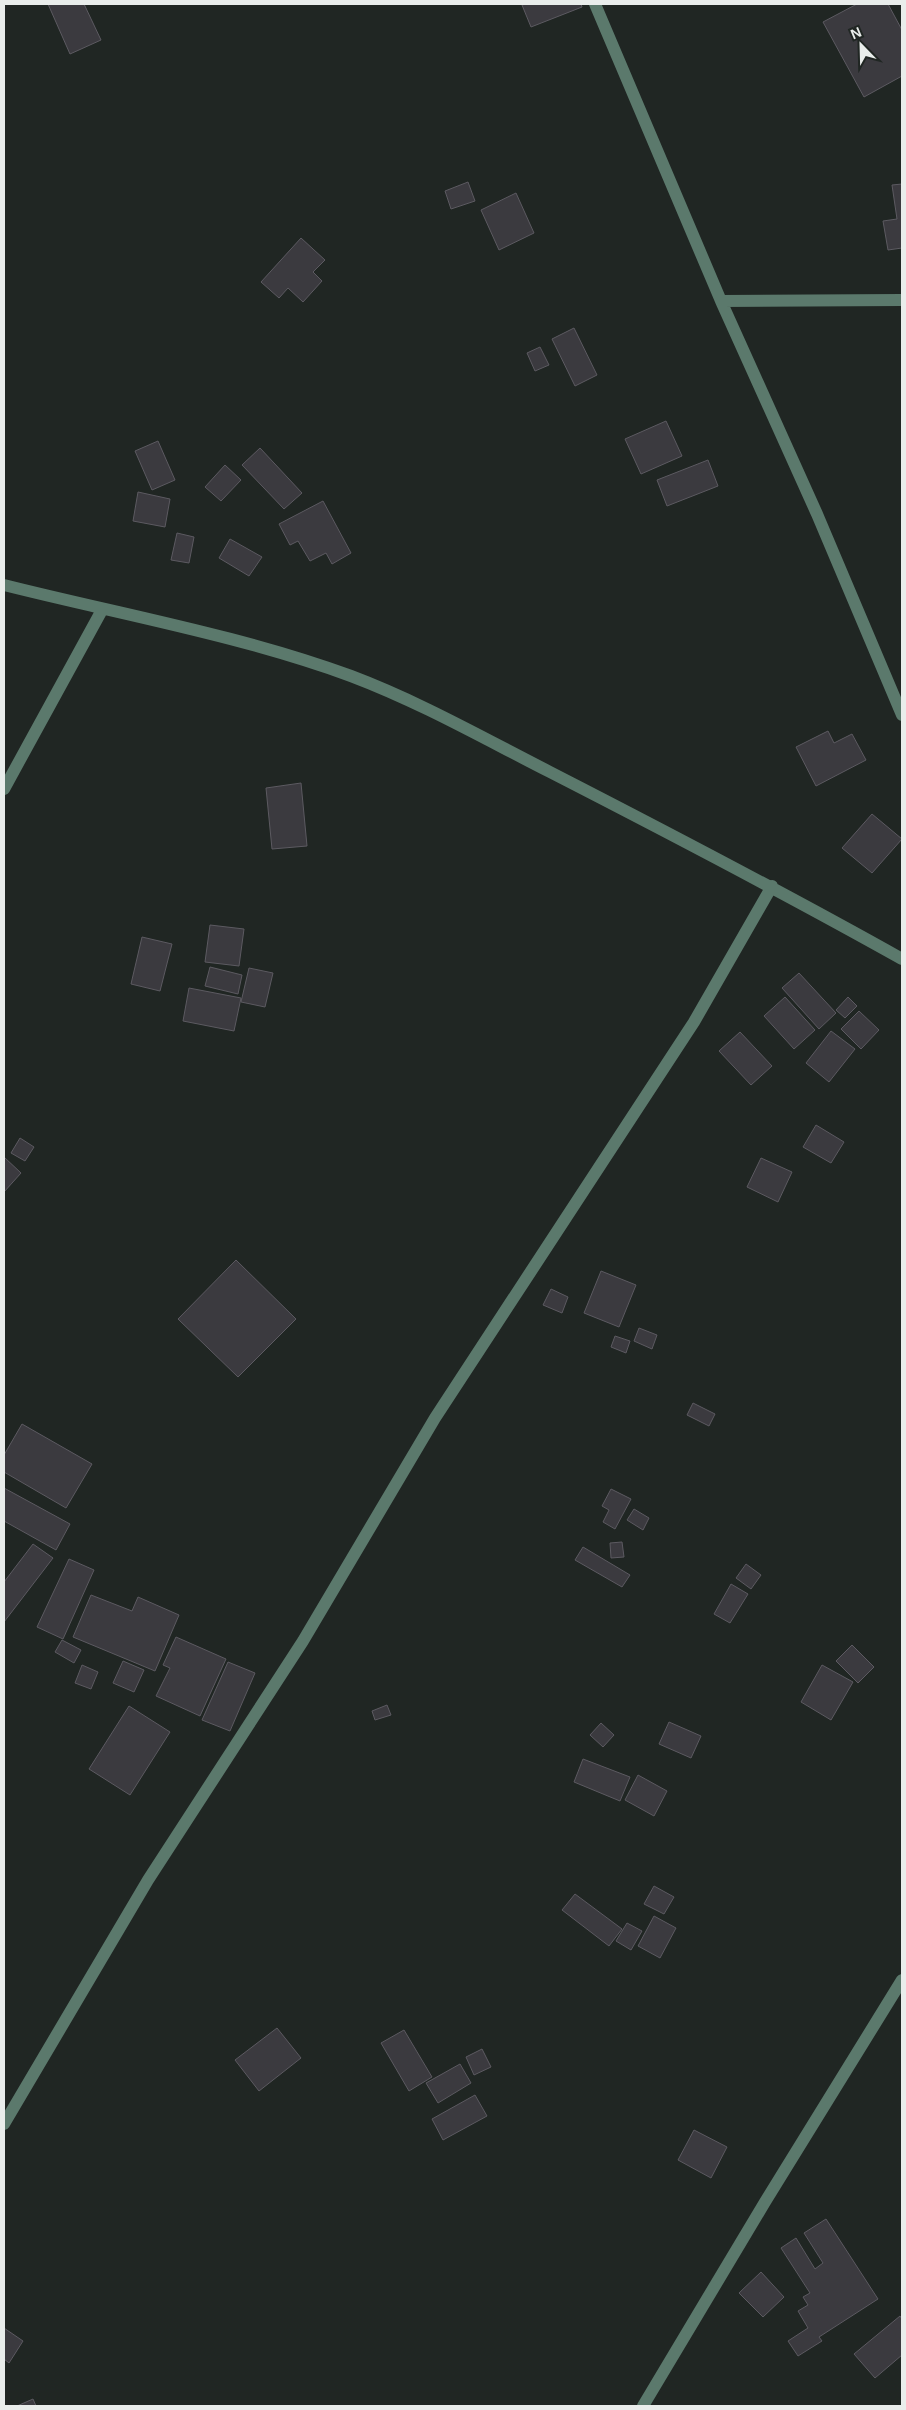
<svg xmlns="http://www.w3.org/2000/svg" width="906" height="2410" font-family="Arial,sans-serif">
	<style>
		.building { fill: #3b3a3f; stroke: #5c5a61 }
		.lines { fill: none; stroke-linecap: round; stroke-linejoin: round }
		.minor { stroke: #5b796c; stroke-width: 12 }
	</style>
	<rect width="100%" height="100%" fill="#202623"/>
	<path class="building" d="M48 4H84L101 40 70 54Z
		M526 4H581L582 7 531 27 522 5Z
		M857 4H888L902 30V76L864 97 823 22Z
		M468 182 475 201 451 209 445 191Z
		M902 184V248L888 250 883 221 897 219 892 185Z
		M516 193 534 233 499 250 481 210Z
		M301 238 325 260 313 272 322 281 303 302 288 288 279 298 261 282Z
		M574 328 597 375 575 386 552 339Z
		M540 347 549 365 535 371 527 353Z
		M666 421 682 456 641 474 625 439Z
		M158 441 175 480 152 490 135 451Z
		M260 448 302 493 284 509 242 465Z
		M708 460 718 486 667 506 657 480Z
		M225 465 241 480 221 501 205 487Z
		M138 492 170 499 165 527 133 521Z
		M323 501 351 553 332 564 326 553 310 561 298 541 290 545 279 524Z
		M177 533 194 537 189 563 171 560Z
		M230 539 262 557 249 576 219 558Z
		M828 731 834 743 852 734 866 760 816 786 796 747Z
		M301 783 307 846 272 849 266 788Z
		M872 814 902 839 872 873 842 848Z
		M210 925 244 929 239 966 205 962Z
		M142 937 172 944 160 991 131 984Z
		M210 967 242 975 238 994 205 986Z
		M249 968 273 973 265 1007 241 1002Z
		M799 973 836 1013 819 1029 782 988Z
		M189 988 241 998 234 1031 183 1021Z
		M785 997 815 1030 794 1049 764 1016Z
		M848 997 857 1006 845 1018 836 1010Z
		M859 1011 879 1030 861 1049 841 1029Z
		M831 1031 855 1049 829 1082 806 1063Z
		M740 1032 772 1066 751 1085 719 1051Z
		M816 1125 844 1142 831 1163 803 1147Z
		M20 1138 34 1147 25 1161 11 1153Z
		M4 1157 21 1173 4 1192Z
		M761 1158 792 1172 778 1202 747 1187Z
		M236 1260 296 1319 238 1377 178 1319Z
		M601 1271 636 1285 619 1327 584 1313Z
		M551 1289 568 1297 562 1313 543 1305Z
		M639 1328 657 1335 652 1349 634 1341Z
		M615 1336 630 1341 626 1353 611 1347Z
		M693 1403 715 1414 709 1426 687 1415Z
		M22 1424 92 1464 66 1508 4 1472V1455Z
		M4 1488 70 1524 56 1550 4 1521Z
		M611 1489 631 1499 615 1529 603 1522 609 1510 602 1506Z
		M634 1509 649 1518 643 1530 627 1520Z
		M622 1542 624 1557 611 1558 610 1543Z
		M33 1544 53 1558 4 1622V1582Z
		M583 1547 630 1575 622 1587 575 1560Z
		M69 1559 94 1570 63 1639 37 1627Z
		M746 1564 761 1575 751 1589 736 1578Z
		M731 1584 748 1594 730 1623 714 1614Z
		M91 1595 132 1611 138 1597 179 1615 155 1671 73 1637Z
		M176 1637 226 1659 200 1716 156 1696 170 1668 163 1665Z
		M62 1640 81 1650 74 1663 55 1652Z
		M852 1645 874 1667 858 1683 836 1661Z
		M123 1661 144 1670 134 1692 113 1683Z
		M228 1662 255 1673 230 1731 202 1720Z
		M82 1665 98 1672 91 1689 75 1683Z
		M822 1665 853 1682 831 1720 801 1702Z
		M387 1705 391 1715 375 1720 372 1711Z
		M129 1706 170 1732 130 1795 89 1769Z
		M669 1722 701 1736 691 1758 659 1744Z
		M601 1723 614 1735 603 1747 590 1735Z
		M583 1759 630 1777 620 1801 574 1782Z
		M638 1775 667 1791 654 1816 625 1800Z
		M654 1886 674 1897 664 1914 644 1904Z
		M575 1894 622 1929 609 1946 562 1910Z
		M654 1916 676 1928 660 1958 638 1946Z
		M627 1923 642 1931 631 1950 616 1941Z
		M277 2028 301 2058 259 2091 235 2060Z
		M404 2030 432 2077 409 2091 381 2043Z
		M482 2049 491 2067 474 2075 466 2057Z
		M460 2064 471 2083 438 2103 426 2083Z
		M475 2095 487 2116 443 2140 432 2119Z
		M694 2130 727 2147 711 2178 678 2160Z
		M826 2219 878 2299 819 2337 822 2341 798 2356 788 2341 808 2328 798 2311 808 2305 803 2297 810 2293 781 2248 796 2238 815 2269 823 2263 804 2233Z
		M761 2272 784 2297 763 2317 739 2293Z
		M900 2316 902 2319V2355L875 2378 854 2354Z
		M4 2328 23 2341 9 2363 4 2359Z
		M33 2399 36 2406H17Z"/>
	<g class="lines">
		<path class="minor" d="M595 4 721 301 817 514 902 715
			M721 301 902 300
			M4 585C119 614 239 635 351 676 420 702 485 739 550 772 669 833 786 894 902 959
			M4 789 102 610
			M4 2124 148 1880 303 1641 435 1418 694 1022 772 886
			M643 2406 765 2202 902 1980"/>
	</g>
	<rect width="906" height="2410" fill="none" stroke="#e9edeb" stroke-width="10"/>
	<g transform="translate(861 45) rotate(337)" stroke="#202623" stroke-width="4" paint-order="stroke">
	<path d="M0-4L9 19L0 12L-9 19Z" fill="#e9edeb"/>
	<text y="-8" font-size="14" font-weight="bold" text-anchor="middle" fill="#e9edeb">N</text>
	</g>
</svg>
